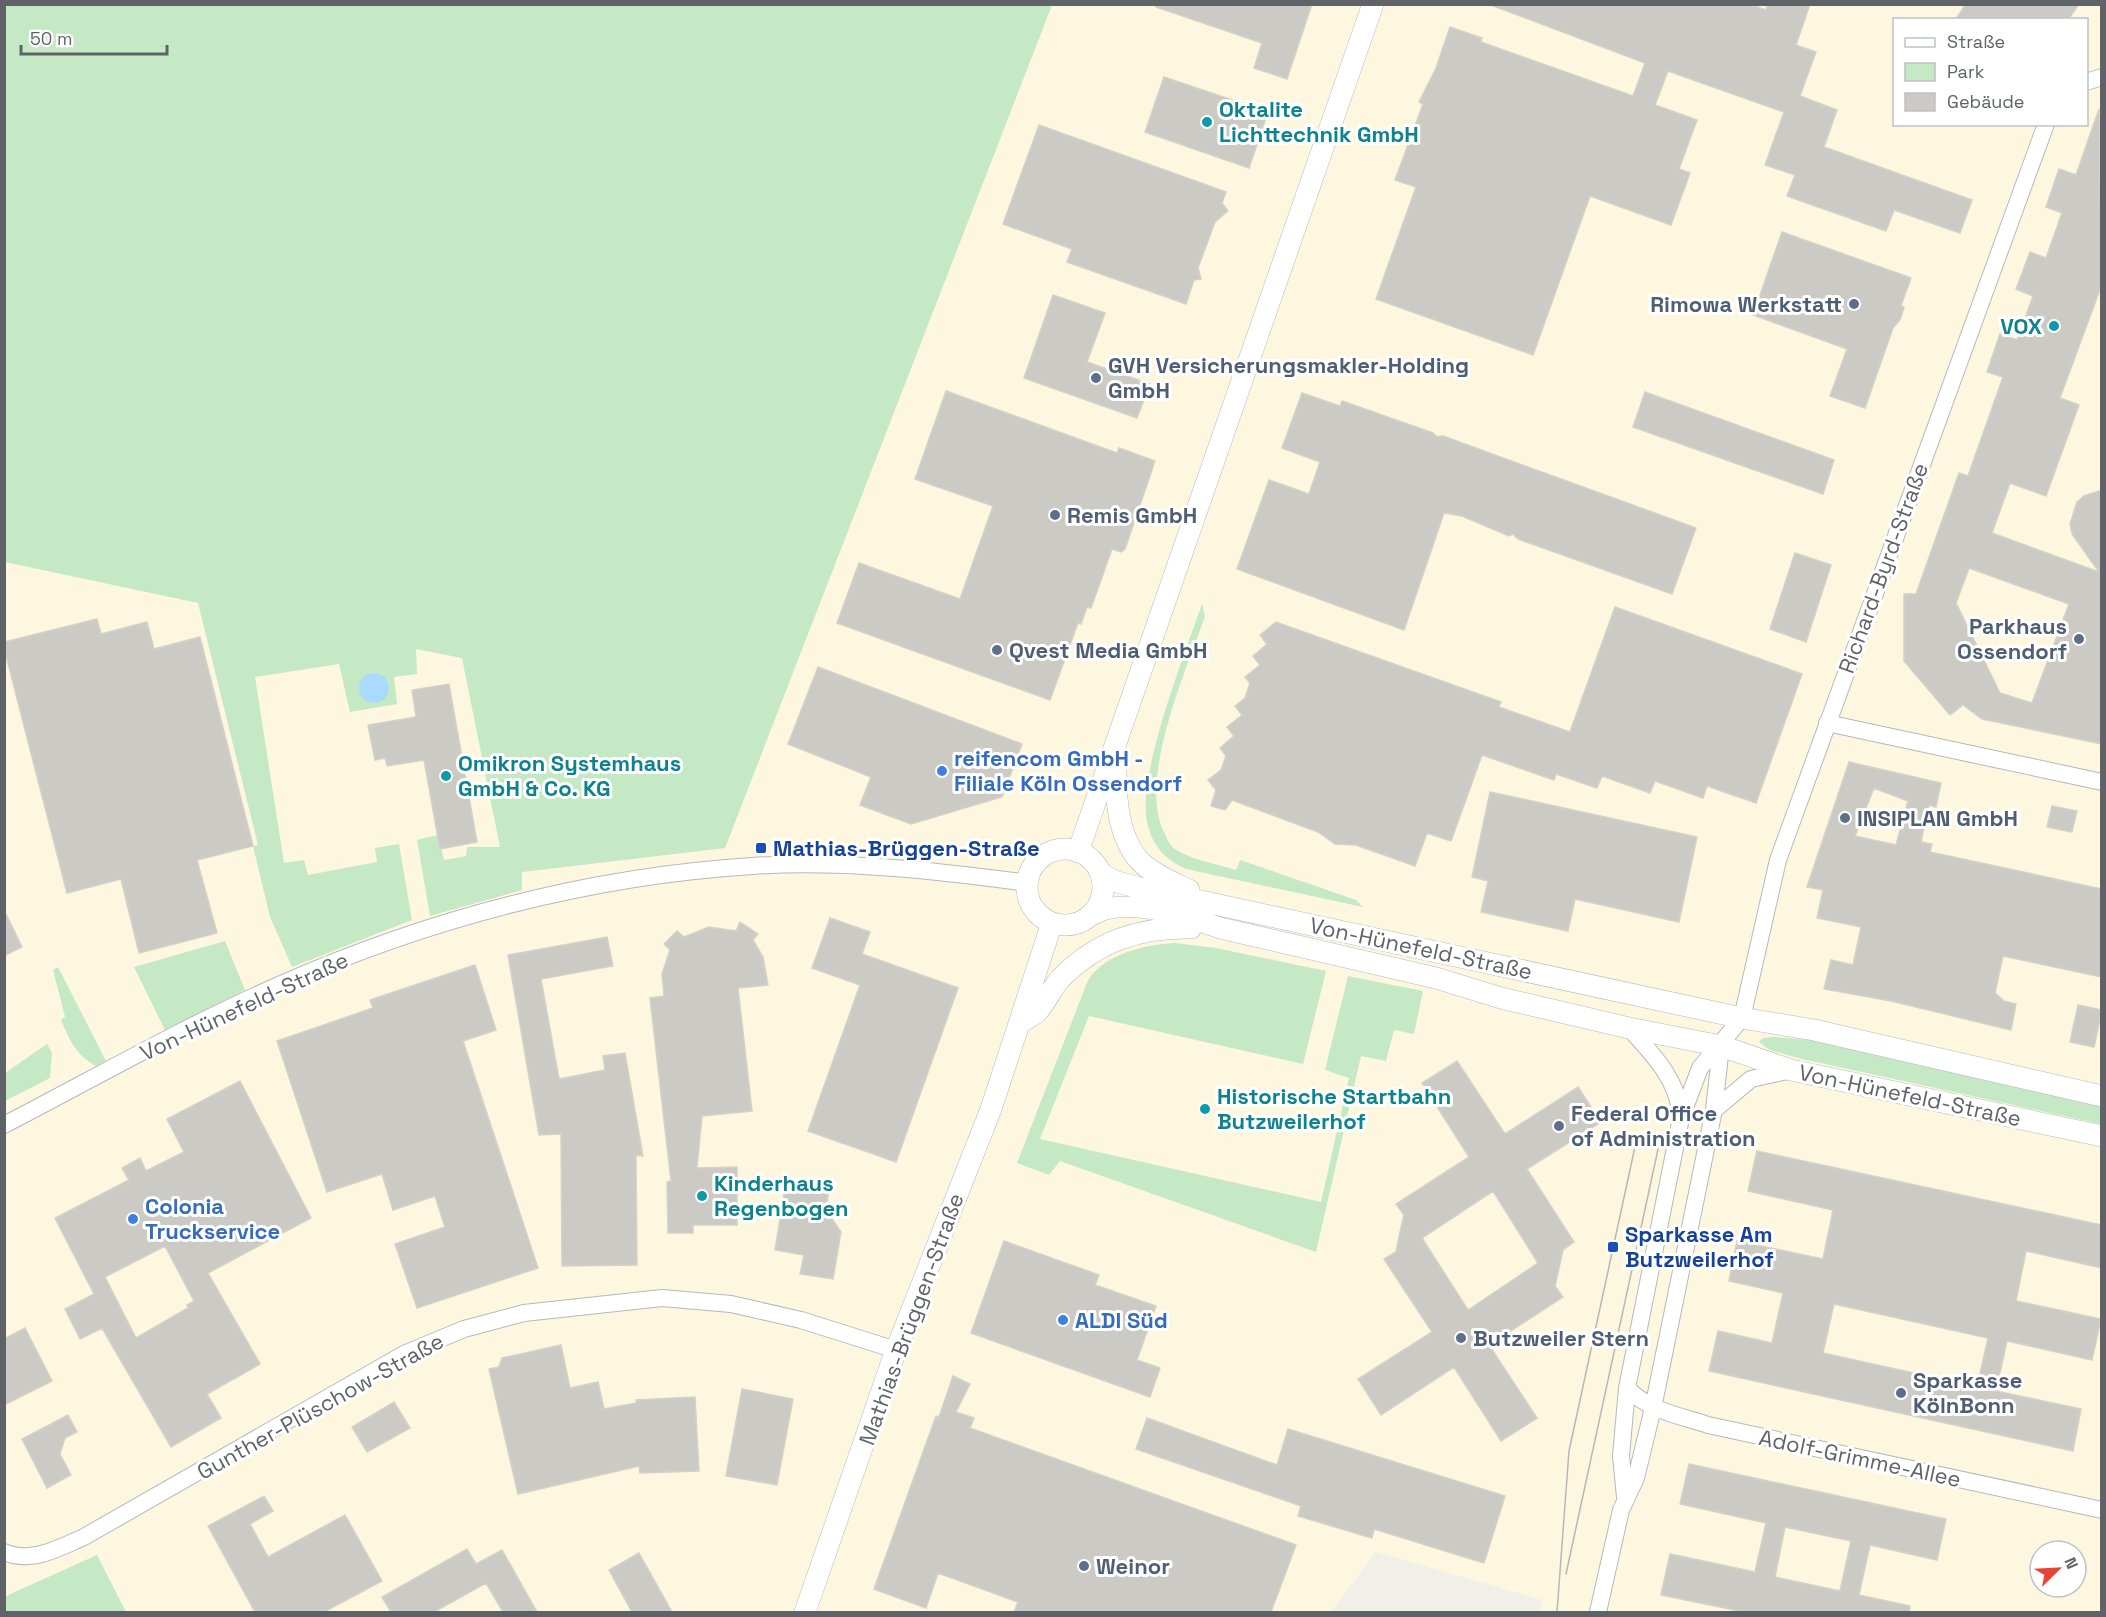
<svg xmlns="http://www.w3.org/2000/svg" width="2106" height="1617" font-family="'Space Grotesk',sans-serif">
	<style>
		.commercial { fill: #fef7e0; fill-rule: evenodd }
		.green { fill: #c5e8c5 }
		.water { fill: #aadaff }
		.building { fill: #cccac5; stroke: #d6d1c6; stroke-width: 1.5; fill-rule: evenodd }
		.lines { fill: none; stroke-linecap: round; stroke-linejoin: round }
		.minor-casing { stroke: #b5b8bc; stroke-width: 18 }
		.tertiary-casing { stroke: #b5b8bc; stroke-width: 22 }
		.minor { stroke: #fff; stroke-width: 16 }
		.tertiary { stroke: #fff; stroke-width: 21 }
		.tram { stroke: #b6b7b8; stroke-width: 1.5 }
		.culture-dot { fill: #0f9aa8; stroke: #fff; stroke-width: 2 }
		.service-dot { fill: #5c6f8a; stroke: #fff; stroke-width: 2 }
		.shop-dot { fill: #3f7fe0; stroke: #fff; stroke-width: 2 }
		.transit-dot { fill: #1a4fb4; stroke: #fff; stroke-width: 2 }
		.labels { text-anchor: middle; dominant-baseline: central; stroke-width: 6; stroke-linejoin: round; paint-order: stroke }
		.culture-label { font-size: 22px; font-weight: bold; fill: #0d838f; stroke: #fff; text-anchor: start }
		.service-label { font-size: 22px; font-weight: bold; fill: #4e5e75; stroke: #fff; text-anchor: start }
		.street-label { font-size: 22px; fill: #5f6368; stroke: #fff }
		.shop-label { font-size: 22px; font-weight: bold; fill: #366cbe; stroke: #fff; text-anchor: start }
		.transit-label { font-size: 22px; font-weight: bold; fill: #164399; stroke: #fff; text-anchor: start }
	</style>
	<rect width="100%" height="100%" fill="#f1efe8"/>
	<path class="commercial" d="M1052 5H2101V1612H1540L1542 1600 1376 1552 1331 1612H5V562L462 658 506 874 725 848ZM1894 20H2086V124H1894ZM2040 1551H2076V1587H2040Z"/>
	<path class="green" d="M5 5H1052L725 848 522 872V890L430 916 417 840 438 835 444 860 466 856 467 847H500L462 658 416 649 417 674 394 677 397 704 350 712 339 664 255 677 284 863 304 860 308 875 377 862 375 848 399 844 412 920 292 967 270 917 253 846 258 845 198 603 5 562Z
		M1202 604 1205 616C1187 669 1136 782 1165 834 1167 839 1170 846 1175 849 1191 860 1217 864 1236 870L1240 860 1356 900 1363 907 1186 869C1164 859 1152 845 1147 822 1137 774 1185 653 1202 604Z
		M225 941 245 990 165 1030 134 967Z
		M1175 943 1216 948 1326 971 1303 1064 1089 1016 1040 1139 1321 1202 1349 1078 1325 1070 1348 976 1423 991 1414 1034 1394 1030 1386 1061 1361 1056 1316 1252 1060 1161 1049 1175 1017 1163 1088 980C1106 953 1145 945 1175 943Z
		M58 967 106 1061 96 1066C76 1055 70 1041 61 1020L65 1017 53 970Z
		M1774 1037 1810 1040 2101 1103V1124L1802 1059 1770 1050 1759 1042 1763 1038Z
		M47 1044 52 1053 50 1078 5 1101V1073Z
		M97 1555 126 1612H5L6 1596Z"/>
	<path class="water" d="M359 688a15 15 0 1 1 30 0a15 15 0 1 1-30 0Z"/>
	<path class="building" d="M1157 4H1312L1287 79 1254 68 1262 43 1156 7Z
		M1488 4H1749L1766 10 1768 4H1810L1796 45 1816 52 1800 96 1837 110 1824 147 1972 200 1960 233 1894 210 1886 231 1787 196 1795 175 1765 165 1784 112 1668 71 1655 105 1697 120 1679 169 1690 173 1671 225 1590 196 1533 355 1376 299 1416 187 1395 180 1423 104 1419 102 1436 68 1450 27 1482 38 1481 42 1633 96 1645 63Z
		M1966 4H2079L2068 20H1955Z
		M1164 77 1268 112 1249 168 1145 132Z
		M2099 109 2102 284 2060 398 2079 405 2046 496 2010 483 1992 533 2099 572 2072 534 2070 524 2077 502 2084 496 2102 490V744L1982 719 1963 705 1950 715 1904 661V594H1916L1959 473 1968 476 2003 377 1987 372 2000 334 2017 340 2033 296 2016 289 2030 252 2046 258 2062 213 2046 207 2059 169 2076 175ZM1969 568 2069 604 2032 703 2000 693 1956 603Z
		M1039 125 1226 192 1222 203 1228 211 1215 222 1198 268 1201 279 1194 280 1186 304 1067 262 1072 249 1003 224Z
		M1782 232 1911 278 1901 306 1904 307 1900 320 1893 328 1865 408 1830 396 1847 349 1753 315Z
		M1053 295 1105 313 1087 362 1150 384 1137 418 1024 378Z
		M946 391 1117 453 1119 448 1155 461 1125 549 1121 552 1112 549 1091 608 1087 607 1081 624 1078 623 1050 700 837 623 859 563 960 599 993 506 915 479Z
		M1645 392 1834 460 1823 494 1633 427Z
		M1302 393 1340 406 1342 401 1433 433 1437 437 1443 436 1696 528 1672 594 1518 539 1513 534 1509 536 1462 516 1444 513 1404 630 1237 569 1269 480 1309 494 1320 462 1282 448Z
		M1795 553 1831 565 1806 642 1770 629Z
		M1615 607 1802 674 1756 803 1707 786 1703 798 1655 781 1650 793 1602 776 1597 788 1556 774 1554 780 1482 755 1451 841 1427 833 1415 866 1356 845 1335 844 1318 832 1232 800 1225 810 1211 806 1216 790 1208 780 1221 770 1226 756 1220 748 1234 736 1227 727 1242 715 1235 706 1245 698 1250 683 1245 677 1260 665 1253 656 1267 644 1260 635 1276 622 1501 702 1499 707 1570 732Z
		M97 619 101 634 147 622 154 649 200 637 253 846 197 860 217 933 139 953 121 879 67 893 4 648V642Z
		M818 667 1022 744 1002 797 911 824 860 805 871 777 788 744Z
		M449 684 477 842 440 849 424 760 387 766 385 758 375 760 368 725 416 717 412 690Z
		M1849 762 1941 783 1936 807 1929 805 1921 842 1932 844 1930 852 2102 889V977L2003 956 1995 993 2004 1001 2016 1004 2011 1030 1891 1001 1824 989 1831 960 1853 965 1861 927 1817 918 1823 890 1807 887ZM1874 788 1908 801 1896 845 1855 836Z
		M1490 792 1697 837 1679 922 1575 899 1568 931 1481 912 1488 881 1472 877Z
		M2052 806 2077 811 2072 832 2047 827Z
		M4 910 22 947 4 956Z
		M830 918 870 932 862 954 958 988 896 1162 808 1131 860 985 812 968Z
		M740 922 758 934 753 940 763 957 768 985 738 988 752 1111 702 1116 697 1168 737 1167V1225H693V1233H668L667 1182 671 1181 650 998 664 996 662 974 670 950 664 944 677 931 684 937 709 927 736 931Z
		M607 937 613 966 541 979 559 1079 605 1070 603 1056 625 1053 643 1156 636 1155 637 1265 562 1266 561 1134 539 1135 508 955Z
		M475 965 496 1030 463 1041 538 1268 417 1308 395 1244 445 1227 435 1196 393 1210 382 1174 327 1192 277 1041 373 1008 370 1000Z
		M2078 1005 2102 1010 2094 1047 2070 1042Z
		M1457 1061 1505 1134 1578 1087 1601 1122 1527 1169 1574 1242 1563 1250 1555 1286 1563 1297 1489 1345 1537 1418 1501 1441 1454 1367 1381 1415 1358 1379 1432 1332 1384 1259 1396 1252 1400 1232 1404 1215 1396 1204 1469 1157 1422 1083ZM1493 1191 1538 1263 1468 1310 1422 1238Z
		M240 1081 311 1218 208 1273 260 1364 207 1394 221 1418 171 1447 102 1328 80 1339 65 1309 94 1294 55 1218 129 1180 122 1168 140 1158 146 1171 184 1152 167 1119ZM165 1246 194 1301 187 1305 188 1308 136 1338 105 1277Z
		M1757 1151 2102 1225V1268L2026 1251 2016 1301 2101 1319 2092 1360 2007 1341 1996 1391 2081 1409 2073 1451 1709 1371 1718 1331 1772 1343 1783 1293 1729 1281 1737 1241 1823 1259 1833 1210 1748 1191ZM1834 1304 1988 1338 1977 1387 1823 1353Z
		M786 1182 829 1189 826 1210 841 1232 833 1279 800 1274 804 1255 775 1250Z
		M1004 1241 1099 1275 1095 1285 1156 1306 1137 1360 1160 1368 1150 1397 971 1333Z
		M25 1328 52 1381 4 1405V1339Z
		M561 1345 570 1388 598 1382 604 1409 636 1403V1400L695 1397 699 1471 640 1473 639 1466 518 1494 489 1369 499 1367 502 1358Z
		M953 1376 970 1384 956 1412 974 1418 970 1428 1296 1545 1271 1612H1014L1018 1602 938 1573 926 1608 874 1589 936 1416 939 1417Z
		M742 1389 793 1399 777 1485 726 1476Z
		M394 1402 410 1428 367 1452 352 1427Z
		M68 1415 77 1432 65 1438 60 1454 71 1475 47 1488 22 1439Z
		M1147 1418 1277 1465 1288 1429 1505 1496 1484 1563 1374 1529 1372 1538 1298 1516 1301 1506 1136 1449Z
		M1689 1464 1946 1519 1937 1560 1870 1545 1859 1595 1910 1606 1909 1612H1744L1661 1595 1670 1554 1755 1572 1766 1523 1680 1504ZM1785 1527 1851 1541 1840 1591 1775 1577Z
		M264 1496 273 1511 250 1524 268 1557 345 1515 382 1581 324 1612H255L208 1526Z
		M467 1549 476 1564 502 1550 537 1612H503L486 1583 434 1612H391L382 1597Z
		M639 1553 672 1612H632L609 1570Z"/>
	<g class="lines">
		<g class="minor-casing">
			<path id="minor" d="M2086 82 2102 77
				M1827 723 2102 782
				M1629 1028C1653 1055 1676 1077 1681 1114
				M1714 1110 1751 1079 1791 1070
				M4 1125C95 1078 185 1026 279 985 428 919 590 876 753 866 842 860 939 871 1028 883
				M1627 1388C1649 1411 1678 1415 1708 1425L2102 1510
				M1625 1497 1621 1456 1627 1388 1681 1118 1700 1068 1742 1018 1778 860 2046 124
				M4 1552C32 1564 58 1548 84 1537L404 1354 464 1329 524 1313 662 1298 731 1304 801 1320 896 1350
				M1598 1612 1621 1510 1636 1478 1653 1408 1714 1110 1721 1046"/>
		</g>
		<g class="tertiary-casing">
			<path id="tertiary" d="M1115 760C1116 794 1116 840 1144 865 1157 876 1174 883 1189 890
				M1027 887a38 38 0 1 1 76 0a38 38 0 1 1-76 0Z
				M1078 852 1373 4
				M1101 873 1114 881 1136 887 1742 1018 1814 1030 2102 1096
				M1094 914C1125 896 1187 916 1220 928L1436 978 1501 998 1629 1028 1721 1046 1791 1070 2102 1136
				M1020 1023C1025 1019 1031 1017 1036 1013 1046 1003 1051 989 1060 979 1097 941 1140 927 1191 928
				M805 1612 896 1350 991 1109 1052 923"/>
		</g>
		<use href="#minor" class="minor"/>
		<use href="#tertiary" class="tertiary"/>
		<path class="tram" d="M1566 1574 1660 1140
			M1557 1612 1569 1451 1638 1133"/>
	</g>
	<g class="culture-dot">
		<circle cx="1207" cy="122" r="6"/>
		<circle cx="2054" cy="326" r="6"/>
		<circle cx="446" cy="776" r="6"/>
		<circle cx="1205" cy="1109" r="6"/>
		<circle cx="702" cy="1196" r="6"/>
	</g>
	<g class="service-dot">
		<circle cx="1854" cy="304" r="6"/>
		<circle cx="1096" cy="378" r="6"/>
		<circle cx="1055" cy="515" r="6"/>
		<circle cx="2079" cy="639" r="6"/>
		<circle cx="997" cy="650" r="6"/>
		<circle cx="1845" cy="818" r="6"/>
		<circle cx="1559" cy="1126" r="6"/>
		<circle cx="1461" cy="1338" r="6"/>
		<circle cx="1901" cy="1393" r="6"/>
		<circle cx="1084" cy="1566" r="6"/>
	</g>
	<g class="shop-dot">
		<circle cx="942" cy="771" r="6"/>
		<circle cx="133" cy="1219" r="6"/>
		<circle cx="1063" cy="1320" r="6"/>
	</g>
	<g class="transit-dot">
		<rect x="755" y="842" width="12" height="12" rx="3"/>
		<rect x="1607" y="1241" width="12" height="12" rx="3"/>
	</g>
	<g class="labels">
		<g class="culture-label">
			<text x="1219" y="109">Oktalite<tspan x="1219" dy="25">Lichttechnik GmbH</tspan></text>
			<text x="2042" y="326" text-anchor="end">VOX</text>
			<text x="458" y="763">Omikron Systemhaus<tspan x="458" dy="25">GmbH &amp; Co. KG</tspan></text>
			<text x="1217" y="1096">Historische Startbahn<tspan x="1217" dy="25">Butzweilerhof</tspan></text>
			<text x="714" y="1183">Kinderhaus<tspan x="714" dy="25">Regenbogen</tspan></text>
		</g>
		<g class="service-label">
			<text x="1842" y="304" text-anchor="end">Rimowa Werkstatt</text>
			<text x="1108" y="365">GVH Versicherungsmakler-Holding<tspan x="1108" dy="25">GmbH</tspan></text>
			<text x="1067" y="515">Remis GmbH</text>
			<text x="2067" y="626" text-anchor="end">Parkhaus<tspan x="2067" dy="25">Ossendorf</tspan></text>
			<text x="1009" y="650">Qvest Media GmbH</text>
			<text x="1857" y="818">INSIPLAN GmbH</text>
			<text x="1571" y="1113">Federal Office<tspan x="1571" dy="25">of Administration</tspan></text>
			<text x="1473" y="1338">Butzweiler Stern</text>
			<text x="1913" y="1380">Sparkasse<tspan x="1913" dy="25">KölnBonn</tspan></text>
			<text x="1096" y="1566">Weinor</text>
		</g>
		<g class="street-label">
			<text transform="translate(1883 568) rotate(-70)">Richard-Byrd-Straße</text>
			<text transform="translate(1421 948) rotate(12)">Von-Hünefeld-Straße</text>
			<text transform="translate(244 1006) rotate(-25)">Von-Hünefeld-Straße</text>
			<text transform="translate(1910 1095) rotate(12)">Von-Hünefeld-Straße</text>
			<text transform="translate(911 1319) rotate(-70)">Mathias-Brüggen-Straße</text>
			<text transform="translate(320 1406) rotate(-29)">Gunther-Plüschow-Straße</text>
			<text transform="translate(1860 1458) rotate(12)">Adolf-Grimme-Allee</text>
		</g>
		<g class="shop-label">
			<text x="954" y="758">reifencom GmbH -<tspan x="954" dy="25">Filiale Köln Ossendorf</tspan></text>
			<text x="145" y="1206">Colonia<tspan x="145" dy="25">Truckservice</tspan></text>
			<text x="1075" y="1320">ALDI Süd</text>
		</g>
		<g class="transit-label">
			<text x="773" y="848">Mathias-Brüggen-Straße</text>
			<text x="1625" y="1234">Sparkasse Am<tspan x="1625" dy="25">Butzweilerhof</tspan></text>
		</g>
	</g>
	<rect width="2106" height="1617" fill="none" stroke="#5f6368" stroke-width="12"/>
	<rect x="1893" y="18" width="195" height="108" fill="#ffffff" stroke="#bfc1c3" stroke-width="1.5"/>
	<rect x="1905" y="38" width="30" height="9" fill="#ffffff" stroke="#bfc1c3" stroke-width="1.5"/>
	<text x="1947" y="48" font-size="18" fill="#5f6368">Straße</text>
	<rect x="1905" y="63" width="30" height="18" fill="#c5e8c5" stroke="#bfc1c3" stroke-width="1.5"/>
	<text x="1947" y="78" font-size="18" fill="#5f6368">Park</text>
	<rect x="1905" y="93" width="30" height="18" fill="#cccac5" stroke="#bfc1c3" stroke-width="1.5"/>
	<text x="1947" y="108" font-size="18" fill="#5f6368">Gebäude</text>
	<g transform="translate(2058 1569) rotate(66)"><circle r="28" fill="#ffffff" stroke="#bfc1c3" stroke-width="1.5"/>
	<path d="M0-4.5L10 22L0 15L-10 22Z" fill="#ea4335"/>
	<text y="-9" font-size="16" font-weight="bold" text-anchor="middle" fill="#5f6368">N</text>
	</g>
	<path d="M21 45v9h146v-9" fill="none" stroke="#5f6368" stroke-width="3"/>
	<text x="30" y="45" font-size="18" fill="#5f6368" stroke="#ffffff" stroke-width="4.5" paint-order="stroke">50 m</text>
</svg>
